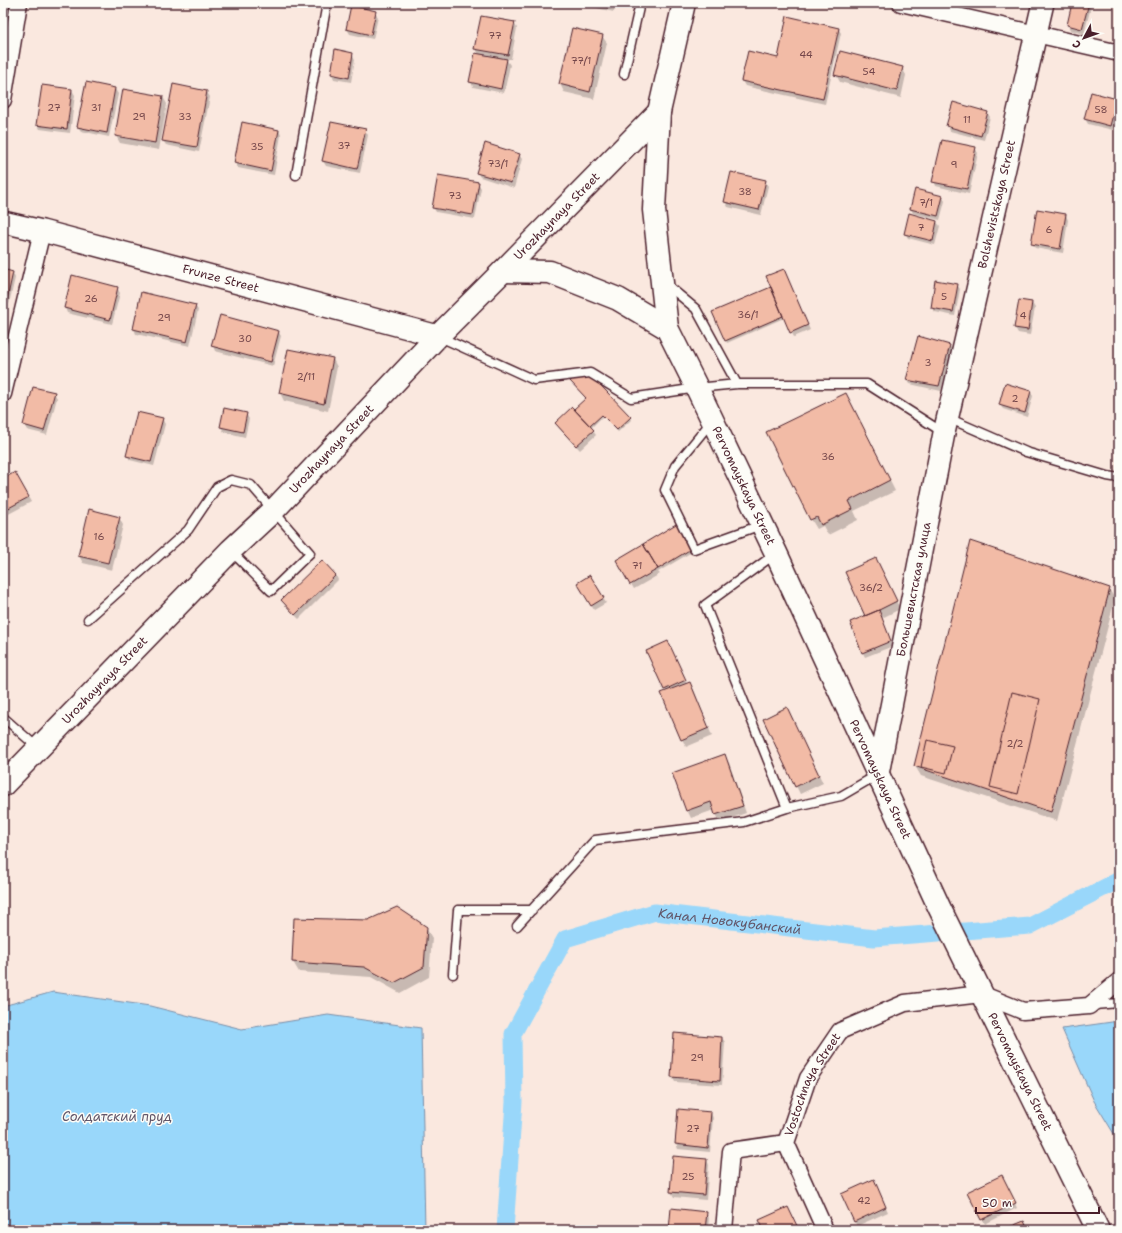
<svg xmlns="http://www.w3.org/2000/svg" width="1122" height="1233" font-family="'Shantell Sans',sans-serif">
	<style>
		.water { fill: #99d7fa; stroke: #798da7 }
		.shadow { fill: #0003 }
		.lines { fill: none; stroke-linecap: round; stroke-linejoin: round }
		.canal { stroke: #99d7fa; stroke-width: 17 }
		.building { fill: #f2bba6; stroke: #4a1f2b }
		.service-casing { stroke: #4a1f2b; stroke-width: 11 }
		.minor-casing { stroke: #4a1f2b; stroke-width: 19 }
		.tertiary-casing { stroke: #4a1f2b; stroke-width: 24 }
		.secondary-casing { stroke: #4a1f2b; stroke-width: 25 }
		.service { stroke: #fdfcf7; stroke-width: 8 }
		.minor { stroke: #fdfcf7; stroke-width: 16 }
		.tertiary { stroke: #fdfcf7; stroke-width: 21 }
		.secondary { stroke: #fdfcf7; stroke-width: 22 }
		.labels { text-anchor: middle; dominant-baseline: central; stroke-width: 3; stroke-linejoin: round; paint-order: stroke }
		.number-label { font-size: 10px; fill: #74464a }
		.street-label { font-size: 12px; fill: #4a1f2b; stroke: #fdfcf7 }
		.water-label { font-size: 13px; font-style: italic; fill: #625669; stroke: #fdfcf7 }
	</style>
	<rect width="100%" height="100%" fill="#fae8df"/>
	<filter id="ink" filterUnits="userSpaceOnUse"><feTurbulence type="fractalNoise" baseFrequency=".025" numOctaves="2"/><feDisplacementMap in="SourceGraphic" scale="8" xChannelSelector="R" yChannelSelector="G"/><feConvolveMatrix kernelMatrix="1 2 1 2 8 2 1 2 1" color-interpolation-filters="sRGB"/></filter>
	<g filter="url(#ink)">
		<path class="water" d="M53 992 150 1006 242 1029 328 1015 421 1028 425 1230H3V1006Z
			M1119 1021V1142L1094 1101 1062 1029Z"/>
		<path class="shadow" d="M579 3H616L614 12 579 4Z
			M960 3H979L978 7Z
			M1073 3H1092L1084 34 1070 30 1068 25Z
			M375 12 378 17 373 39 350 34 347 29Z
			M514 23 517 28 511 59H506L510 65 504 93 473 87 471 82 479 54 475 48Z
			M838 28 841 33 825 104 745 86 742 81 778 59Z
			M572 29 602 36 607 43 594 99 564 92 560 84Z
			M336 51 352 54 355 59 351 82 334 79 332 74Z
			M902 68 906 75 901 98 840 82 836 75Z
			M115 89 118 94 109 137 81 131 78 127Z
			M72 90 75 95 70 133 40 129 37 124Z
			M207 92 210 97 199 152 166 145 163 141Z
			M163 97 167 104 159 150 120 143 116 136Z
			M1116 100 1119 105 1113 130 1088 124 1085 119Z
			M987 112 990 117 984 140 950 131 948 126Z
			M279 130 281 135 274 175 238 168 235 163Z
			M365 130 368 135 360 173 326 166 323 161Z
			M975 148 978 153 969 194 936 186 934 181Z
			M519 155 522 159 514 188 480 177 477 172Z
			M765 181 768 186 761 215 728 207 725 202Z
			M478 183 481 188 475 219 436 212 433 207Z
			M942 196 945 201 940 220 913 213 911 209Z
			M1066 215 1068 220 1063 253 1035 248 1032 243Z
			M937 222 940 226 935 245 908 238 905 233Z
			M784 270 810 330 794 337 784 318 727 343 714 313 770 289Z
			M3 271 13 273 15 278 9 304 3 303Z
			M957 285 960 289 955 316 935 312 932 307Z
			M117 288 120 293 112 324 67 313 65 308Z
			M1019 301 1032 303 1035 308 1030 335 1018 333 1015 328Z
			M195 306 198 310 190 346 136 334 134 329Z
			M278 331 281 336 273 366 215 351 213 346Z
			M949 345 952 350 941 391 910 384 907 379Z
			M289 350 333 359 337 367 328 411 284 401 280 393Z
			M1030 391 1033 396 1027 417 1003 409 1000 405Z
			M54 393 57 398 47 435 27 430 24 425Z
			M587 399 630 418 631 420 618 432 603 416 591 428 596 435 580 450 559 428 556 423 574 410Z
			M851 404 895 491 854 511 858 520 828 535 823 526 817 529 811 519Z
			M246 414 249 419 245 437 224 432 221 427Z
			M162 419 165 424 154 466 130 460 127 455Z
			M15 473 31 502 3 517V480Z
			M119 518 123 525 112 570 83 563 79 556Z
			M697 549 658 572 660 574 634 589 617 560Z
			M876 559 900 609 882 618 893 646 865 657 863 653 867 616Z
			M322 562 336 575 338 580 299 619 285 605 283 601Z
			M590 576 606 603 594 610 578 583Z
			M1109 589 1115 599 1057 821 921 776 915 766Z
			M670 647 687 684 689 683 694 690 712 736 686 747 682 739 665 689Z
			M790 716 823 783 800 794 796 786Z
			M724 756 729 763 746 813 720 822 714 810 691 818 687 810Z
			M426 928 432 938 429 977 400 993 371 977 299 972 293 962Z
			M675 1034 722 1038 725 1042 722 1085 675 1082 672 1077Z
			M679 1110 711 1113 713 1118 710 1152 678 1149 676 1144Z
			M707 1160 709 1165 706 1200 674 1197 671 1192Z
			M1004 1181 1017 1208 985 1224 968 1193Z
			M876 1184 888 1212 857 1226 854 1221Z
			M706 1213 709 1218 708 1230H670Z"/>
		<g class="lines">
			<path class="canal" id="s1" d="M505 1230 514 1102 513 1034 565 939 655 912 874 938 1030 926 1119 880"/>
		</g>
		<path class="building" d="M591 3H612L611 8Z
			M1072 3H1089L1082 29 1067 25Z
			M351 5 376 11 371 35 346 29Z
			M481 16 515 22 508 55 474 49Z
			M787 16 839 28 823 99 741 81 748 51 778 58Z
			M572 28 603 35 590 92 559 84Z
			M335 49 353 53 349 78 331 74Z
			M840 51 903 67 897 91 834 75Z
			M475 53 507 59 501 89 469 82Z
			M86 82 115 88 107 133 77 127Z
			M173 84 207 91 197 147 162 141Z
			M42 85 72 89 67 129 36 125Z
			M123 89 163 96 155 143 115 136Z
			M1091 92 1117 99 1110 126 1084 119Z
			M953 102 988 112 981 136 946 126Z
			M242 122 279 130 271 171 234 163Z
			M331 122 366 129 357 169 322 161Z
			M942 140 976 147 967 189 932 182Z
			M485 143 520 154 511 183 476 173Z
			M731 172 766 180 759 210 724 202Z
			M438 175 479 182 473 215 432 208Z
			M915 189 943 196 938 216 910 209Z
			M1037 209 1066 214 1060 249 1031 244Z
			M909 213 937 221 933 241 904 234Z
			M3 269 13 272 7 300 3 299Z
			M784 269 808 325 790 333 766 276Z
			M72 275 118 287 110 320 64 308Z
			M935 280 958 284 953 312 931 308Z
			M771 287 783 316 725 341 712 312Z
			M141 292 196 305 187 342 133 329Z
			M1019 300 1032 302 1028 330 1014 328Z
			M220 315 279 331 271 362 211 346Z
			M918 336 950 345 939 386 906 380Z
			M288 349 333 358 324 404 279 393Z
			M584 368 631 417 617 430 602 415 590 426 574 409 586 398 570 381Z
			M1005 383 1031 391 1025 413 999 405Z
			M33 387 55 392 44 431 23 425Z
			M846 393 890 480 849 501 853 509 821 525 817 517 810 520 766 432Z
			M572 407 594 430 576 446 555 423Z
			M224 408 247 413 243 432 220 427Z
			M137 412 163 418 151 462 126 456Z
			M15 472 29 497 3 511V479Z
			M89 509 120 517 108 563 78 556Z
			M681 521 696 546 658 569 643 544Z
			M970 541 1110 588 1051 812 914 766Z
			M643 544 658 569 630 585 616 560Z
			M876 558 897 601 879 610 865 616 845 572Z
			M322 560 336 575 295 615 281 600Z
			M590 575 604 598 591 606 577 583Z
			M879 610 891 641 862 653 850 622Z
			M668 641 686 680 664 690 646 651Z
			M690 682 709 728 681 740 661 693Z
			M1012 692 1040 699 1018 794 990 787Z
			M787 707 819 775 795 787 763 719Z
			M927 740 953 746 946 773 921 767Z
			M725 754 743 806 715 815 711 802 686 811 672 773Z
			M397 907 427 927 424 967 394 983 364 967 292 962 294 918 368 920Z
			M674 1033 722 1037 720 1081 671 1077Z
			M678 1109 711 1112 708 1148 675 1144Z
			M673 1156 707 1159 704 1195 670 1192Z
			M1002 1175 1016 1203 981 1220 967 1192Z
			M874 1179 886 1207 854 1222 841 1194Z
			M788 1207 799 1230H764L759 1220Z
			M671 1208 707 1212 705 1230H669Z
			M1024 1221 1028 1230H1002Z"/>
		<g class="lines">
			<g class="service-casing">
				<path id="service" d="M624 74 640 3
					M296 175 327 3
					M666 284 696 309 737 384
					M440 337 534 380 590 373 631 398 697 388 737 384H867L944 433
					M948 418 1026 452 1107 476 1119 478
					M711 422 675 466 665 490 694 549 761 525
					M775 554 705 605 787 808 841 796 877 775
					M88 619 188 530 217 487 231 480 251 485 310 553 271 591 231 551
					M3 717 38 748
					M517 926 595 840 744 822 787 808
					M453 974 458 910H532
					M1094 1005 1119 1003"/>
			</g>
			<g class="minor-casing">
				<g id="minor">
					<path d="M901 3 1119 53"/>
					<path d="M3 100 19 3"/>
					<path d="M3 394 42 231"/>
					<path d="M724 1230 731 1151 786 1143"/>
					<path id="s2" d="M825 1230 786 1143 808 1078 840 1031 905 1003 981 994 1023 1011 1089 1006 1119 981"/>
				</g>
			</g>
			<g class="tertiary-casing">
				<g id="tertiary">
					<path id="s3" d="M3 222 42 231 438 336"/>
					<path id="s4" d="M878 774 944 433 1043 3"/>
				</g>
			</g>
			<g class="secondary-casing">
				<g id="secondary">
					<path id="s5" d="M684 3 659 112 654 210 667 328 697 388 776 553 940 909 1098 1230"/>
					<path d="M503 271 550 272 618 299 667 328"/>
					<path id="s6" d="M3 785 231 550 273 511 438 336 503 271 659 112"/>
				</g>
			</g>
			<use href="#service" class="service"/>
			<use href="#minor" class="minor"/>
			<use href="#tertiary" class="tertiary"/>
			<use href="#secondary" class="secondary"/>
		</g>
	</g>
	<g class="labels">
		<g class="number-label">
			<text x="495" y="35">77</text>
			<text x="806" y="54">44</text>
			<text x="581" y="60">77/1</text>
			<text x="869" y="71">54</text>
			<text x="54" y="107">27</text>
			<text x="96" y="107">31</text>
			<text x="1101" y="109">58</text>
			<text x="139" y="116">29</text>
			<text x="185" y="116">33</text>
			<text x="967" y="119">11</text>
			<text x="344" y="145">37</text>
			<text x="257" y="146">35</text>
			<text x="498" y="163">73/1</text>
			<text x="954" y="164">9</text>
			<text x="745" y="191">38</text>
			<text x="455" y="195">73</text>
			<text x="926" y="202">7/1</text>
			<text x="921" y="227">7</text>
			<text x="1049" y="229">6</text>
			<text x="944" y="296">5</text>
			<text x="91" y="298">26</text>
			<text x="748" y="314">36/1</text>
			<text x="1023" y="315">4</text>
			<text x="164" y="317">29</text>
			<text x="245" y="338">30</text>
			<text x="928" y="362">3</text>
			<text x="306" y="376">2/11</text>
			<text x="1015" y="398">2</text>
			<text x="828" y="456">36</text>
			<text x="99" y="536">16</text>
			<text x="637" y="565">71</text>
			<text x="871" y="587">36/2</text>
			<text x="1015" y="743">2/2</text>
			<text x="697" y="1057">29</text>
			<text x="693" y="1128">27</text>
			<text x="688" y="1176">25</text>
			<text x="864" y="1200">42</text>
		</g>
		<g class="street-label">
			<text stroke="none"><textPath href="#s4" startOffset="582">Bolshevistskaya Street</textPath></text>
			<text stroke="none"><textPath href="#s6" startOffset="794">Urozhaynaya Street</textPath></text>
			<text stroke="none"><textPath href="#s3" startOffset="225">Frunze Street</textPath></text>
			<text stroke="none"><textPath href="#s6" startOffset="470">Urozhaynaya Street</textPath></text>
			<text stroke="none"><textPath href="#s5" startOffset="504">Pervomayskaya Street</textPath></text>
			<text stroke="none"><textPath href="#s4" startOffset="188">Большевистская улица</textPath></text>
			<text stroke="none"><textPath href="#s6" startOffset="146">Urozhaynaya Street</textPath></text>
			<text stroke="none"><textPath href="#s5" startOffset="828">Pervomayskaya Street</textPath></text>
			<text stroke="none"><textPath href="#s5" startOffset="1152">Pervomayskaya Street</textPath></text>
			<text stroke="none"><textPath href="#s2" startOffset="160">Vostochnaya Street</textPath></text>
		</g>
		<g class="water-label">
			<text stroke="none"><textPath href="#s1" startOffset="474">Канал Новокубанский</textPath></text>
			<text x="117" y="1116">Солдатский пруд</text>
		</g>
	</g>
	<rect width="1122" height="1233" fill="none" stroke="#fdfcf7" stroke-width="16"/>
	<rect x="8" y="8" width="1106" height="1217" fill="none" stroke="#4a1f2b" stroke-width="1.5" filter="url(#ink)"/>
	<g transform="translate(1084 38) rotate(229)" stroke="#fdfcf7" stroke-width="3" paint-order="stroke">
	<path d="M0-3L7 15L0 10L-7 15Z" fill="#4a1f2b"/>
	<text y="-6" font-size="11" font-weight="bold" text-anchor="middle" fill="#4a1f2b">С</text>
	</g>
	<path d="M976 1207v6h123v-6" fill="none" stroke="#4a1f2b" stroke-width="2"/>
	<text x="982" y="1207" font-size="12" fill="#4a1f2b" stroke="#fdfcf7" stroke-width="3" paint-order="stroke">50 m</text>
</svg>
